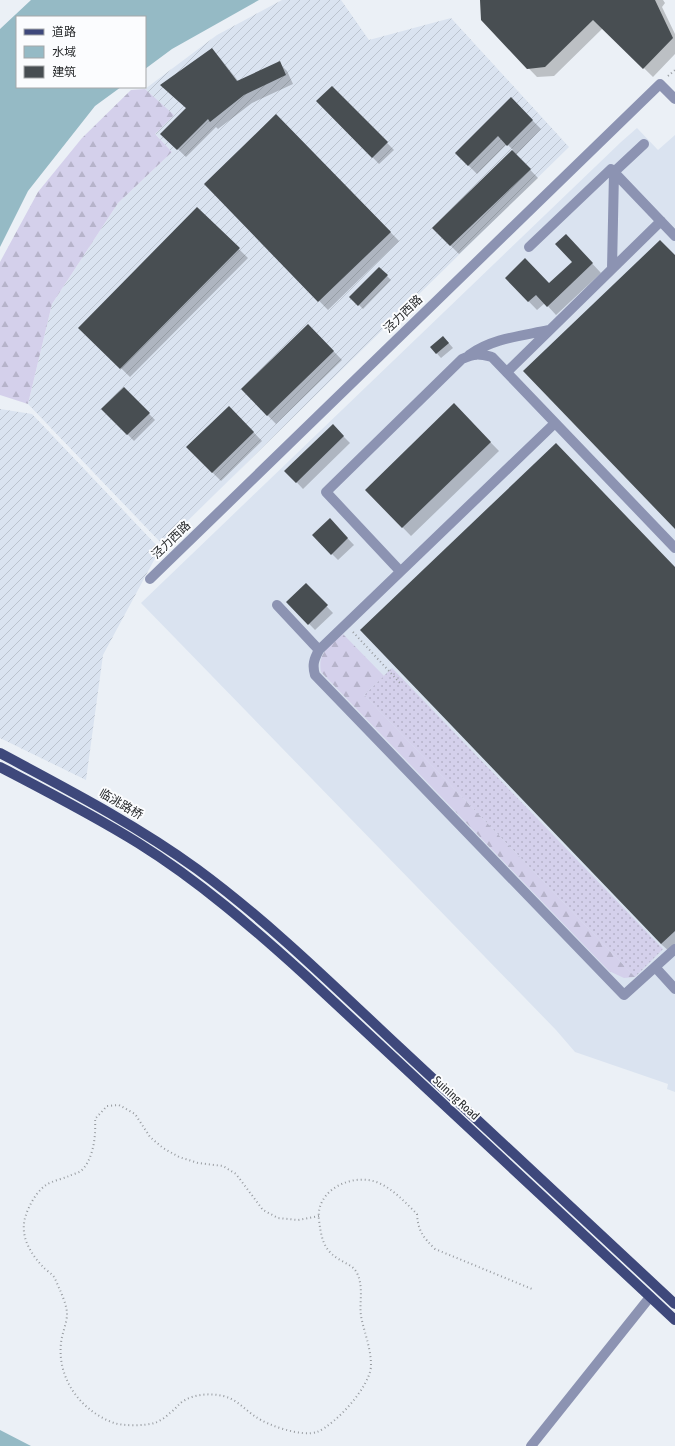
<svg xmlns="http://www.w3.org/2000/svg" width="675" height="1446" font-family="'Asap Condensed','Noto Sans SC',sans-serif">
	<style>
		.built { fill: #dae3f0 }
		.industrial { fill: url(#industrial-furrows) }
		.grass { fill: url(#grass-dots) }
		.forest { fill: url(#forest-firs) }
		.water { fill: #95bac5 }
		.shadow { fill: #0003 }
		.building { fill: #484e52 }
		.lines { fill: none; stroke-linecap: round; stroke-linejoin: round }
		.path { stroke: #989ca1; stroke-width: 2; stroke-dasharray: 1 3; stroke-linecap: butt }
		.minor { stroke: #8c93b2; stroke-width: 10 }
		.major { stroke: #3e487b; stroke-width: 10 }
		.labels { text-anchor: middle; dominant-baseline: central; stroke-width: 4; stroke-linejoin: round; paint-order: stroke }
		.street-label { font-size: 12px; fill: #252729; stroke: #fbfcfe }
	</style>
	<defs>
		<pattern id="industrial-furrows" width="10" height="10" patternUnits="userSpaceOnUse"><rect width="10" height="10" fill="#dae3f0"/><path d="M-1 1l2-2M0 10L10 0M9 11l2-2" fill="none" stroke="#bbc3ce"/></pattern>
		<pattern id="grass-dots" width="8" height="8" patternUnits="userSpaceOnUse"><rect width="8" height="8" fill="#d4d0eb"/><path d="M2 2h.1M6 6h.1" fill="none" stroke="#b6b3ca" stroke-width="1.8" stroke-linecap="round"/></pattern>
		<pattern id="forest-firs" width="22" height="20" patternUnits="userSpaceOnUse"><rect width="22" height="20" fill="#d4d0eb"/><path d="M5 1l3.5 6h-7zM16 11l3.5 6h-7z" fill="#b6b3ca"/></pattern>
	</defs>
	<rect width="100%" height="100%" fill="#ebf0f6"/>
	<path class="built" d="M637 128 658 150 675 135V1092L667 1089 668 1084 575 1052 556 1030 141 603 621 142Z"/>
	<path class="industrial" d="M282 0H341L369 40 451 18 569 147 163 545 28 404 52 304 118 203 172 152 155 134 173 115 145 89 217 35Z
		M0 409 32 414 160 549 103 655 86 780 0 738Z"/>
	<path class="grass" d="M392 668 663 949 635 977 364 695Z"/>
	<path class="forest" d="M145 89 174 115 155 134 172 152 118 203 52 304 28 404 0 395V262L38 192 82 138 131 90Z
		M343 634 384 676 364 695 635 977 624 978 609 971 321 672C317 652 331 646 343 634Z"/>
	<path class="water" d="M31 0H259L172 49 145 69V17H17V87H121L95 106 28 191 0 247V29Z
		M0 1430 31 1446H0Z"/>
	<path class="shadow" d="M481 0H663L665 3 662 7 675 34V54L653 77 603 28 554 76 537 77 482 20Z
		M212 50 220 58 239 82 279 63 287 71 293 84 252 103 218 129 216 127 186 157 162 134 187 109 169 93Z
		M332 87 394 150 379 164 318 101Z
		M511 99 541 129 516 155 538 178 459 254 433 228 513 150 507 144 477 174 456 153Z
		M276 115 399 241 328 310 205 184Z
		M197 208 248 258 130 377 80 328Z
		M574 244 601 273 556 315 545 303 537 310 506 278 549 285 574 262Z
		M379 268 391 280 363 309 351 297Z
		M317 334 342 360 276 424 242 389Z
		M447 341 453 348 441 358 431 347Z
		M124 388 155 420 134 441 103 409Z
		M454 405 499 451 411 536 366 490Z
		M229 407 262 441 221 481 187 447Z
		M333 426 350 443 303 489 286 471Z
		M330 520 354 545 338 560 313 535Z
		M675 568V948L670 952 661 944Z
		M306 585 333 613 315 630 288 602Z"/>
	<path class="building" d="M480 0H655L673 38 643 69 593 20 545 67 527 69 481 20Z
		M212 48 237 81 280 61 286 75 244 95 210 122 208 119 177 150 160 134 186 108 160 85Z
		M332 86 388 142 372 158 316 101Z
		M511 97 533 120 507 146 498 136 468 166 455 153Z
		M276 114 391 232 318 302 204 184Z
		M512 150 531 169 450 246 432 228Z
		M197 207 240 248 120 369 78 328Z
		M566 234 593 263 547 307 536 295 528 302 505 278 525 258 549 283 572 262 555 244Z
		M660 240 675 255V529L523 371Z
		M379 267 388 275 358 306 349 297Z
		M308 324 334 351 267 416 241 389Z
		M443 336 449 343 436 354 430 347Z
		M124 387 150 413 127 435 101 409Z
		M454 403 491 442 402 528 365 490Z
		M229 406 254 432 212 473 186 447Z
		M333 424 344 436 296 483 284 471Z
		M556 443 675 567V931L661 944 360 630Z
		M330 518 348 538 331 555 312 535Z
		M306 583 328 605 308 625 286 602Z"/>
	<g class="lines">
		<path class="path" d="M668 76 675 70
			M353 632 400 683
			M319 1216 298 1220 278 1218 263 1210 236 1174 223 1166 198 1163 179 1157 163 1148 150 1137 135 1114 119 1105 107 1106 95 1119C96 1134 94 1158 82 1170 79 1173 73 1174 69 1176 62 1179 52 1181 46 1185 36 1192 28 1207 25 1218 20 1237 31 1254 43 1267 46 1270 51 1273 54 1277 56 1280 58 1286 60 1290 63 1297 67 1307 67 1314 67 1323 62 1333 61 1343 57 1379 81 1411 114 1423 123 1426 145 1426 154 1423 159 1422 166 1417 170 1413 176 1409 179 1403 185 1400 196 1394 211 1393 223 1396 237 1399 245 1410 256 1417 269 1426 302 1437 317 1432 336 1424 371 1386 371 1365 371 1348 364 1332 361 1316 359 1302 364 1288 357 1273 353 1265 344 1263 337 1258 323 1249 321 1236 319 1220 315 1189 354 1172 379 1183 394 1190 405 1202 417 1214 418 1231 423 1237 435 1249L532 1289"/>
		<path class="minor" d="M529 247 611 169 675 236
			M612 269 614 172 644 144
			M469 355C493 338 521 336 549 330
			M507 372 661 221
			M555 423 319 650C314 659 312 665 315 675L624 995 675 949
			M400 571 326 492 462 359C475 353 479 354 492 357L675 548
			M150 579 660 84 675 99
			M277 605 319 650
			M655 967 675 989
			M531 1446 650 1297"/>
		<path class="major" d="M0 753C67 789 135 824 197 869 269 922 333 985 398 1046 491 1132 583 1218 675 1304
			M0 767C46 791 93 815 138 843 199 881 253 928 306 976L675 1320"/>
	</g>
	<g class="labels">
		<g class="street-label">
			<text transform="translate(403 314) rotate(-44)">泾力西路</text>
			<text transform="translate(171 540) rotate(-44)">泾力西路</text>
			<text transform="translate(121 804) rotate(30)">临洮路桥</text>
			<text transform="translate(456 1098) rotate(43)">Suining Road</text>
		</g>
	</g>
	<rect x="16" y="16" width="130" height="72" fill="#fbfcfe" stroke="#a5a7a9"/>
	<rect x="24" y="29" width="20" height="6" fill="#3e487b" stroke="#a5a7a9"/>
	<text x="52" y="36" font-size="12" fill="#252729">道路</text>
	<rect x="24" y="46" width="20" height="12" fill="#95bac5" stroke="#a5a7a9"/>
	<text x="52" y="56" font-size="12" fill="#252729">水域</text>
	<rect x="24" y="66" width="20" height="12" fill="#484e52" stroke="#a5a7a9"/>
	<text x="52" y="76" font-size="12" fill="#252729">建筑</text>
</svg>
